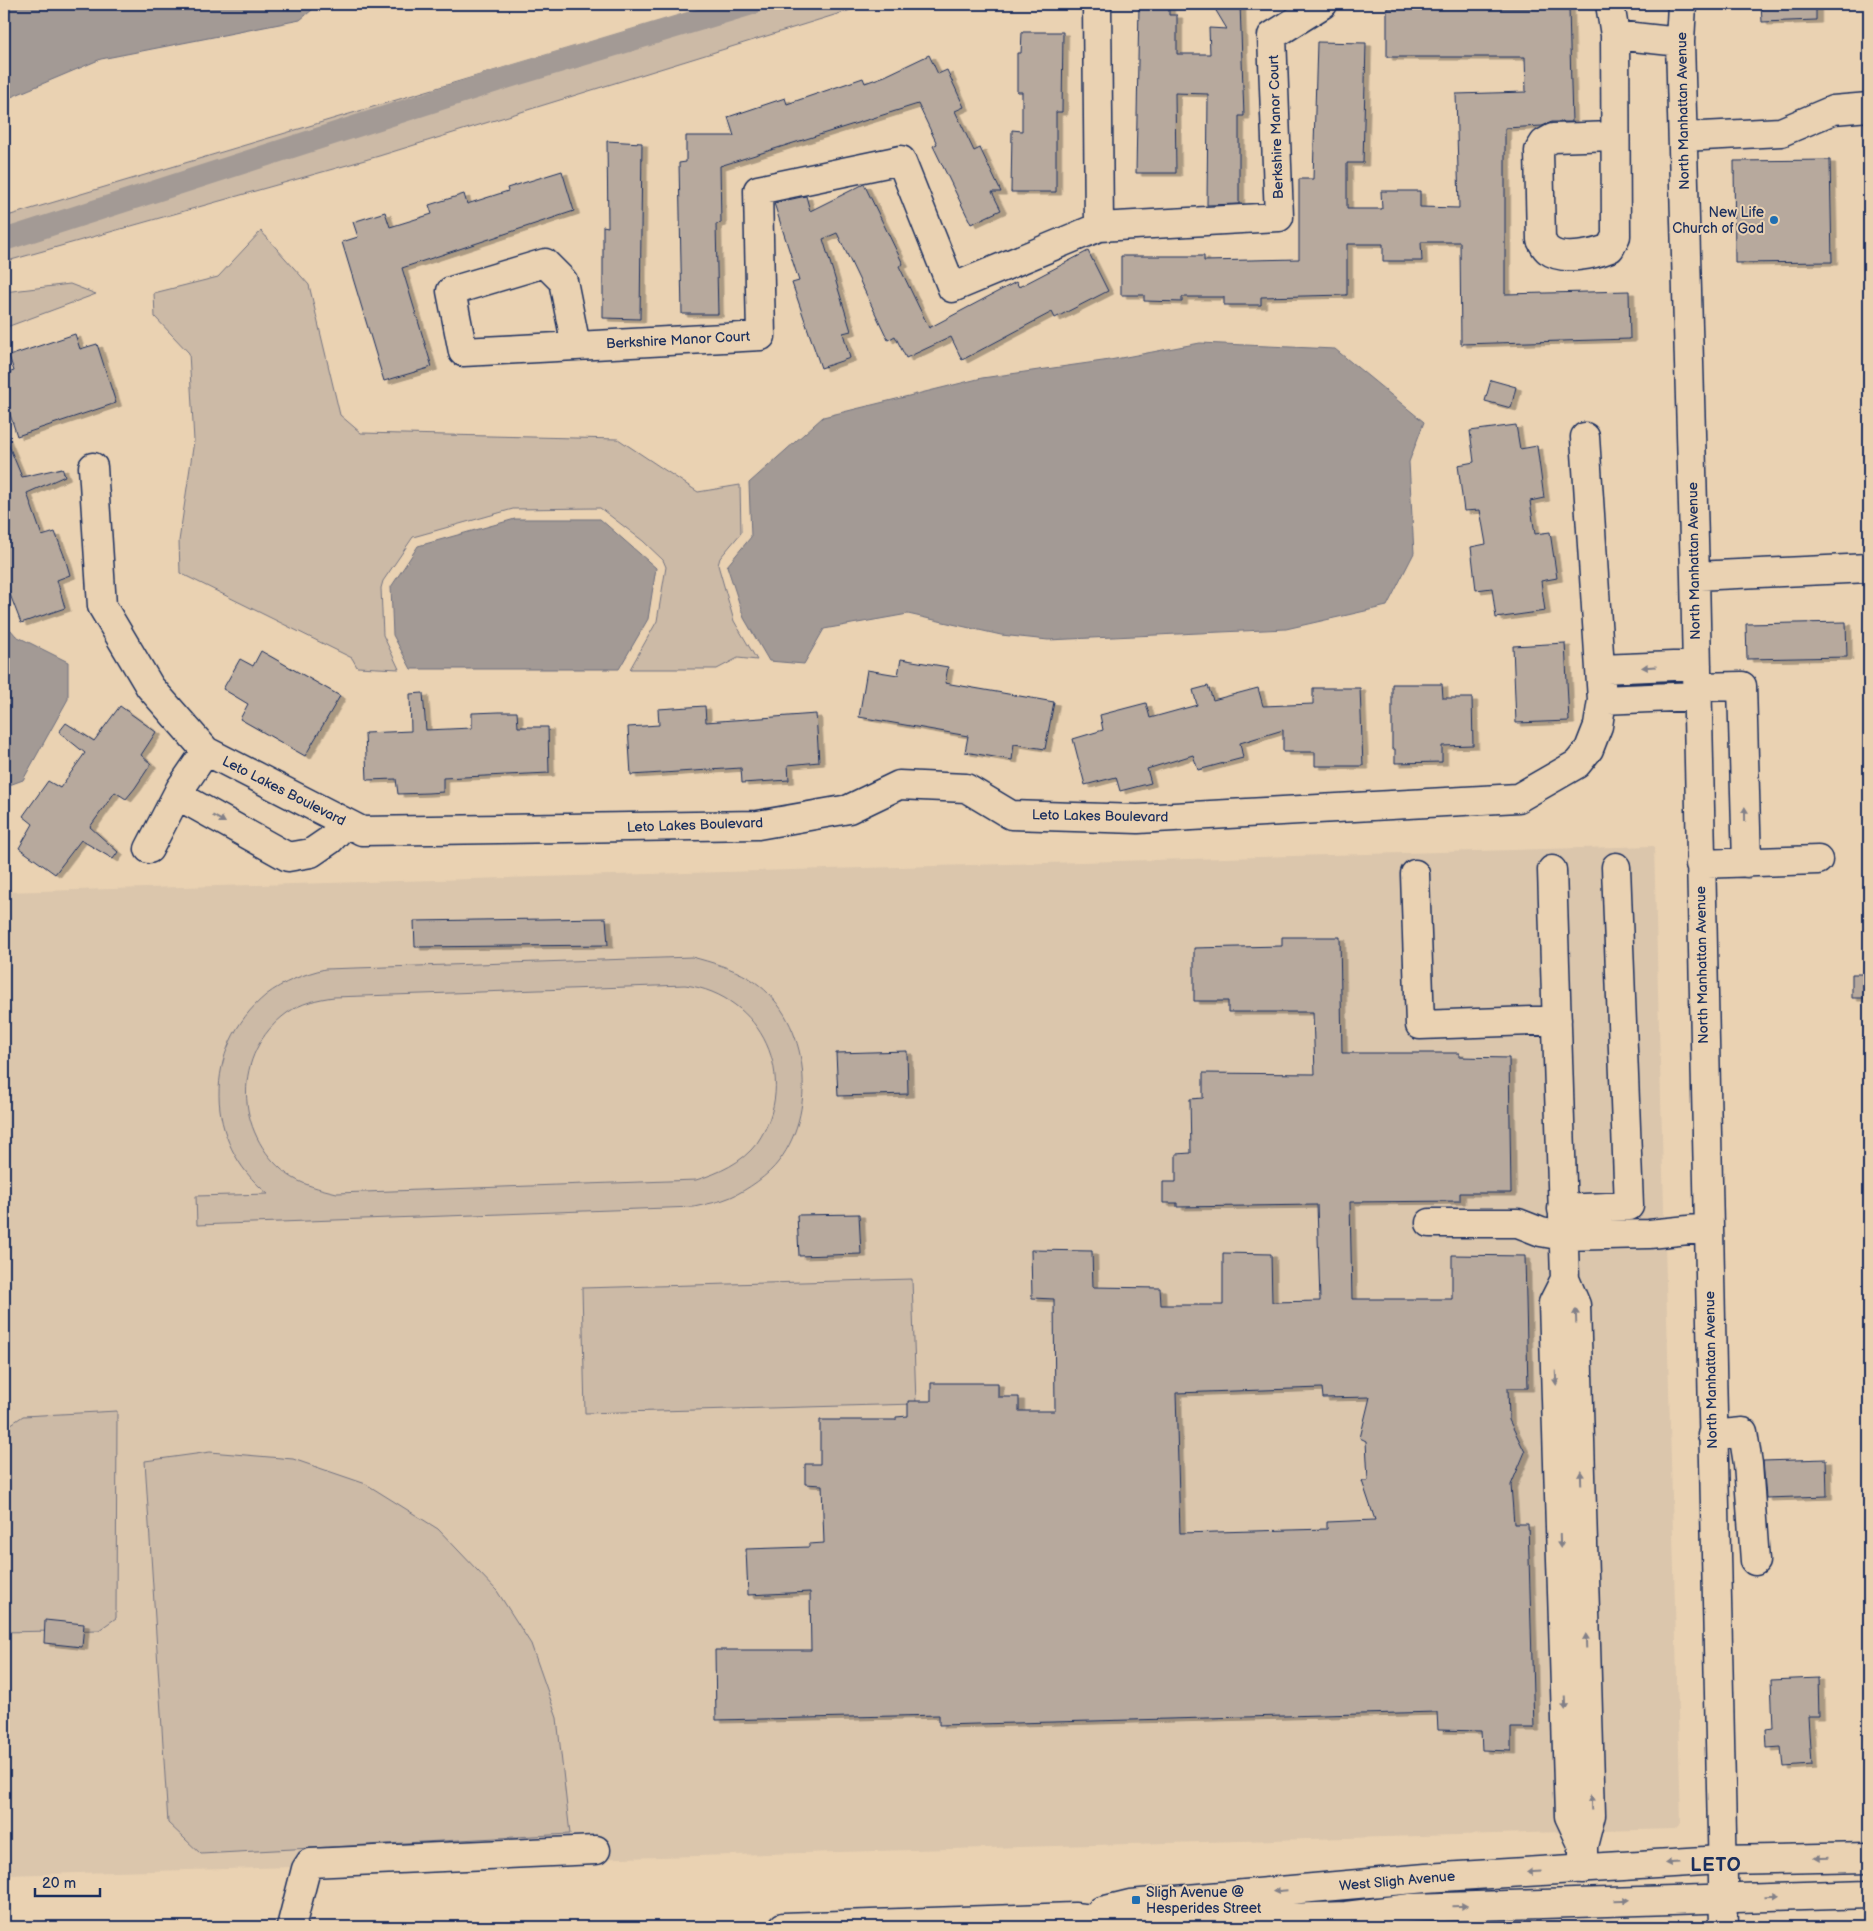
<svg xmlns="http://www.w3.org/2000/svg" width="1873" height="1931" font-family="'Balsamiq Sans',sans-serif">
	<style>
		.built { fill: #dbc6ac }
		.green { fill: #ccbaa6; stroke: #747482; fill-rule: evenodd }
		.water { fill: #a39a95; stroke: #6d6f7f }
		.lines { fill: none; stroke-linecap: round; stroke-linejoin: round }
		.canal { stroke: #a39a95; stroke-width: 22 }
		.building { fill: #b7a99d; stroke: #1b2f5e; fill-rule: evenodd; filter: url(#shadow) }
		.minor-casing { stroke: #1b2f5e; stroke-width: 31 }
		.major-casing { stroke: #1b2f5e; stroke-width: 31 }
		.minor { stroke: #ead2b2; stroke-width: 28 }
		.major { stroke: #ead2b2; stroke-width: 28 }
		.oneway { fill: #828088 }
		.poi-dot { fill: #1f6fb2; stroke: #ead2b2; stroke-width: 2 }
		.labels { text-anchor: middle; dominant-baseline: central; stroke-width: 4; stroke-linejoin: round; paint-order: stroke }
		.street-label { font-size: 14px; fill: #1b2f5e; stroke: #ead2b2 }
		.poi-label { font-size: 14px; fill: #1b2f5e; stroke: #ead2b2; text-anchor: end }
		.district-label { font-size: 19px; font-weight: bold; letter-spacing: 1px; fill: #1b2f5e; stroke: #ead2b2 }
	</style>
	<defs>
		<filter id="shadow"><feDropShadow dx="5.5" dy="3" stdDeviation="0" flood-color="#0004"/></filter>
	</defs>
	<rect width="100%" height="100%" fill="#ead2b2"/>
	<filter id="ink" filterUnits="userSpaceOnUse"><feTurbulence type="fractalNoise" baseFrequency=".02" numOctaves="2"/><feDisplacementMap in="SourceGraphic" scale="10" xChannelSelector="R" yChannelSelector="G"/><feConvolveMatrix kernelMatrix="1 2 1 2 8 2 1 2 1" color-interpolation-filters="sRGB"/></filter>
	<g filter="url(#ink)">
		<path class="built" d="M1654 846 1681 1823 1675 1829 4 1875V892Z"/>
		<path class="green" d="M718 4H870L379 156 4 262V217Z
			M261 231 309 285 340 415 361 433 618 439 698 492 740 485 741 533 720 558 718 565 734 621 757 660 738 658 717 669H630L657 621 666 567 663 560 643 541 600 508 513 509 413 537 383 581 381 588 383 635 399 669 357 667 352 658 180 573 179 541 194 441 189 353 155 317 154 293 218 277Z
			M70 284 96 294 4 328V292Z
			M692 957C711 962 732 968 749 978 808 1014 820 1107 779 1161 769 1175 747 1190 731 1197 720 1202 706 1204 694 1207L197 1225 196 1196 268 1194C204 1143 202 1048 266 995 283 982 304 974 325 969ZM685 985C762 995 801 1079 757 1143 742 1163 719 1173 696 1180L337 1193C320 1189 302 1185 287 1174 234 1133 232 1053 287 1013 301 1003 318 999 334 997Z
			M912 1279 916 1404 585 1413 582 1288Z
			M117 1411 116 1618 99 1630 4 1632V1429L23 1416Z
			M210 1452 293 1459 366 1484 438 1529 497 1591 531 1644 557 1718 570 1834 201 1854 168 1823 145 1461Z"/>
		<path class="water" d="M4 4H319L300 20 101 59 4 100Z
			M1200 343 1335 349 1424 422 1409 462 1414 553 1387 606 1286 629 1048 640 1001 635 908 614 824 629 804 664 769 661 744 618 727 566 751 537 749 483 823 417 982 378 1110 360Z
			M515 519H600L656 568 648 619 619 669H411L393 635 391 587 418 546Z
			M4 622 16 636 68 662V699L23 780 4 787Z"/>
		<g class="lines">
			<path class="canal" d="M4 240 512 76 752 4"/>
		</g>
		<path class="building" d="M1139 4H1169V15H1177V54H1210L1209 28 1227 29 1212 4H1240L1244 116H1239V204L1207 205 1208 94 1175 93 1176 173H1136Z
			M1761 4H1816V20L1762 22Z
			M1387 8H1569L1572 122H1552L1542 126 1505 128V294L1629 291 1630 339 1461 344 1460 242H1421L1422 261H1383V244H1347V295L1261 297V305H1224V297H1182V302L1144 301V295H1121V256H1204V261L1299 259V179H1313L1317 42 1366 43 1363 163H1347V209H1382L1381 191H1420V207L1459 208 1456 94 1526 92 1525 57H1387Z
			M1022 32H1063L1062 112H1056V192H1011L1012 130 1022 131V92H1017V53H1021Z
			M929 55 938 74 947 70 964 107 955 111 974 151 980 148 1001 192H992L1001 210 971 224 933 146 937 144 918 104 720 166 721 223 716 224 718 314H682L679 163 686 162V136H734L728 117 785 98 787 104 863 78 865 83 885 76Z
			M607 141 642 143 640 319 603 318V226L608 227Z
			M1830 160 1832 262 1735 263 1734 161Z
			M562 171 574 211 402 268 432 367 384 381 342 242 358 237 353 222 385 212 390 227 432 214 429 205 464 194 467 204 508 191 507 188Z
			M864 184 903 264 899 266 929 328 1016 282 1019 287 1088 251 1108 291 1055 318 1052 312 962 360 951 337 906 358 895 336 888 340 837 233 823 239 851 331 843 333 850 358 821 368 792 283 799 281 774 203 806 196 810 211Z
			M75 334 80 349 97 344 116 403 17 436 4 396V374L14 371 9 356Z
			M1491 380 1516 387 1511 408 1485 401Z
			M1516 425 1520 449 1537 446 1544 498 1530 501 1535 534 1550 532 1557 578 1541 581 1545 611 1496 618 1492 588 1476 590 1471 547 1486 544 1480 510 1464 511 1458 465 1474 462 1470 431Z
			M4 434 22 477 62 468 65 476 27 493 42 536 55 532 65 558 70 575 57 580 65 608 21 623 4 579Z
			M1846 622 1847 657 1747 659 1746 624Z
			M1565 643 1569 721 1516 723 1513 646Z
			M261 651 340 696 305 756 240 719 248 704 223 689 240 659 253 666Z
			M901 659 948 667 945 683 1054 702 1045 749 1014 744 1012 760 965 752 968 736 859 717 867 670 898 675Z
			M1392 684H1442L1443 698H1472L1473 745 1442 746V762L1395 763V749H1392Z
			M1208 686 1213 700 1258 688 1263 706 1313 704V688H1360L1363 766H1315V752H1283V730L1240 743 1243 758 1224 763 1198 770 1193 755 1147 769 1151 783 1120 791 1116 777 1085 785 1073 739 1103 730 1100 715 1146 703 1150 718 1197 705 1193 690Z
			M423 693 426 730 472 728V713L499 712H517L518 727H548L549 773 443 778V792L428 793 398 794 396 779 367 780 365 733 411 731 410 694Z
			M120 706 156 732 141 755 151 764 135 788 126 799 115 792 90 827 118 852 113 859 81 840 55 874 19 848 33 824 23 816 48 781 60 788 85 753 59 732 66 723 94 741Z
			M705 706 706 722 816 714 819 762 788 765 789 780 742 783 741 768 631 775 628 727 659 725 658 709Z
			M606 918 608 945 415 947 414 921Z
			M1282 937H1340L1342 1053H1459V1057L1509 1058 1511 1193H1460V1201L1350 1202 1352 1299H1452V1255L1525 1256 1528 1388H1508L1509 1420 1525 1452 1511 1485 1514 1524H1528L1534 1728H1511V1751L1482 1750 1481 1731 1438 1730 1437 1712 939 1725V1715L716 1720 715 1650H811L810 1592 748 1595 746 1549 809 1547V1544L824 1543 822 1485 805 1484V1464H820V1420H896V1417L908 1416V1401H931V1383H998V1397H1019V1411H1055L1054 1299 1032 1298 1031 1250 1092 1251 1093 1287 1160 1288 1161 1305H1223V1253L1271 1254 1272 1302 1320 1301 1317 1205 1177 1207V1203H1163V1182H1176V1154L1191 1153 1190 1099 1203 1098V1073L1315 1074 1313 1012H1228V1001H1194V948L1282 946ZM1322 1388 1323 1398 1370 1397 1360 1438 1366 1441 1368 1481H1362L1375 1520 1327 1522V1529L1180 1533 1176 1393Z
			M1852 974H1869V998H1852Z
			M907 1051 908 1094 838 1096 836 1053Z
			M859 1214 861 1254 799 1256 797 1215Z
			M1826 1459 1827 1496 1766 1498 1763 1461Z
			M45 1620 84 1624 82 1647 44 1643Z
			M1818 1678 1819 1716H1808L1811 1765 1783 1767 1781 1747 1767 1748 1766 1729 1773 1728 1771 1680Z"/>
		<g class="lines">
			<g class="minor-casing">
				<path id="minor" d="M1610 4 1615 35 1680 42
					M1682 4 1680 42 1695 576 1724 1927
					M1097 5 1099 227
					M1614 136 1553 138 1544 143 1539 151 1541 240C1543 243 1545 248 1548 250 1563 262 1595 254 1610 248L1616 236 1615 35
					M1683 137 1781 132 1833 110 1869 107
					M576 346 563 281 545 263 451 291 463 352 761 336 758 190 901 160 952 288 1099 227 1279 217 1272 36 1323 4
					M93 467 102 606 150 687 206 751 362 831 758 825 849 809 899 785 966 788 1011 815 1138 819 1518 798 1577 764 1589 749 1598 726 1602 700 1585 437
					M1695 576 1869 568
					M1601 669 1697 665
					M1697 687 1742 686 1747 863
					M1602 700 1697 696
					M177 795 288 857 311 853 330 840 346 823
					M149 849 180 789 206 751
					M1700 864 1818 860
					M1552 870 1565 1279 1576 1305 1591 1815 1583 1846V1869
					M1415 874 1420 1025 1557 1020
					M1562 1209 1629 1206 1616 867
					M1430 1223H1518L1541 1232 1563 1236 1649 1234 1708 1228
					M1565 1279 1553 1303 1569 1816 1583 1846
					M1712 1435 1743 1432 1748 1464 1755 1561
					M291 1927 306 1869 310 1863 596 1850"/>
			</g>
			<g class="major-casing">
				<path id="major" d="M1101 1911 1130 1904 1426 1878 1721 1860 1869 1857
					M783 1927 1074 1917 1132 1923 1346 1916 1411 1908 1869 1894"/>
			</g>
			<use href="#minor" class="minor"/>
			<use href="#major" class="major"/>
		</g>
		<defs><path id="oneway-solid" d="M-6-.8H1V-3.2L6.5 0L1 3.2V.8H-6Z" transform="scale(1.25)"/></defs>
		<g class="oneway">
			<use href="#oneway-solid" transform="translate(1649 667) rotate(177)"/>
			<use href="#oneway-solid" transform="translate(1745 814) rotate(-91)"/>
			<use href="#oneway-solid" transform="translate(219 819) rotate(29)"/>
			<use href="#oneway-solid" transform="translate(1576 1316) rotate(-92)"/>
			<use href="#oneway-solid" transform="translate(1556 1378) rotate(88)"/>
			<use href="#oneway-solid" transform="translate(1581 1478) rotate(-92)"/>
			<use href="#oneway-solid" transform="translate(1560 1541) rotate(88)"/>
			<use href="#oneway-solid" transform="translate(1586 1641) rotate(-92)"/>
			<use href="#oneway-solid" transform="translate(1565 1703) rotate(88)"/>
			<use href="#oneway-solid" transform="translate(1591 1803) rotate(-92)"/>
			<use href="#oneway-solid" transform="translate(1821 1858) rotate(179)"/>
			<use href="#oneway-solid" transform="translate(1673 1863) rotate(176)"/>
			<use href="#oneway-solid" transform="translate(1534 1872) rotate(176)"/>
			<use href="#oneway-solid" transform="translate(1280 1891) rotate(175)"/>
			<use href="#oneway-solid" transform="translate(1772 1896) rotate(-1)"/>
			<use href="#oneway-solid" transform="translate(1622 1900) rotate(-2)"/>
			<use href="#oneway-solid" transform="translate(1460 1906) rotate(-2)"/>
		</g>
	</g>
	<g class="poi-dot">
		<circle cx="1774" cy="220" r="5"/>
		<rect x="1131" y="1895" width="10" height="10" rx="2.5"/>
	</g>
	<g class="labels">
		<g class="street-label">
			<text transform="translate(1683 111) rotate(-91)">North Manhattan Avenue</text>
			<text transform="translate(1276 127) rotate(-92)">Berkshire Manor Court</text>
			<text transform="translate(678 340) rotate(-3)">Berkshire Manor Court</text>
			<text transform="translate(1694 561) rotate(-91)">North Manhattan Avenue</text>
			<text transform="translate(284 791) rotate(27)">Leto Lakes Boulevard</text>
			<text transform="translate(1100 816) rotate(1)">Leto Lakes Boulevard</text>
			<text transform="translate(695 825) rotate(-2)">Leto Lakes Boulevard</text>
			<text transform="translate(1702 965) rotate(-91)">North Manhattan Avenue</text>
			<text transform="translate(1711 1370) rotate(-91)">North Manhattan Avenue</text>
			<text transform="translate(1397 1881) rotate(-5)">West Sligh Avenue</text>
		</g>
		<g class="poi-label">
			<text x="1764" y="212">New Life<tspan x="1764" dy="16">Church of God</tspan></text>
			<text x="1146" y="1892" text-anchor="start">Sligh Avenue @<tspan x="1146" dy="16">Hesperides Street</tspan></text>
		</g>
		<g class="district-label">
			<text x="1716" y="1865">LETO</text>
		</g>
	</g>
	<rect width="1873" height="1931" fill="none" stroke="#ead2b2" stroke-width="20"/>
	<rect x="10" y="10" width="1853" height="1911" fill="none" stroke="#1b2f5e" stroke-width="2" filter="url(#ink)"/>
	<path d="M35 1888v8h65v-8" fill="none" stroke="#1b2f5e" stroke-width="2.5"/>
	<text x="42" y="1888" font-size="15" fill="#1b2f5e" stroke="#ead2b2" stroke-width="4" paint-order="stroke">20 m</text>
</svg>
